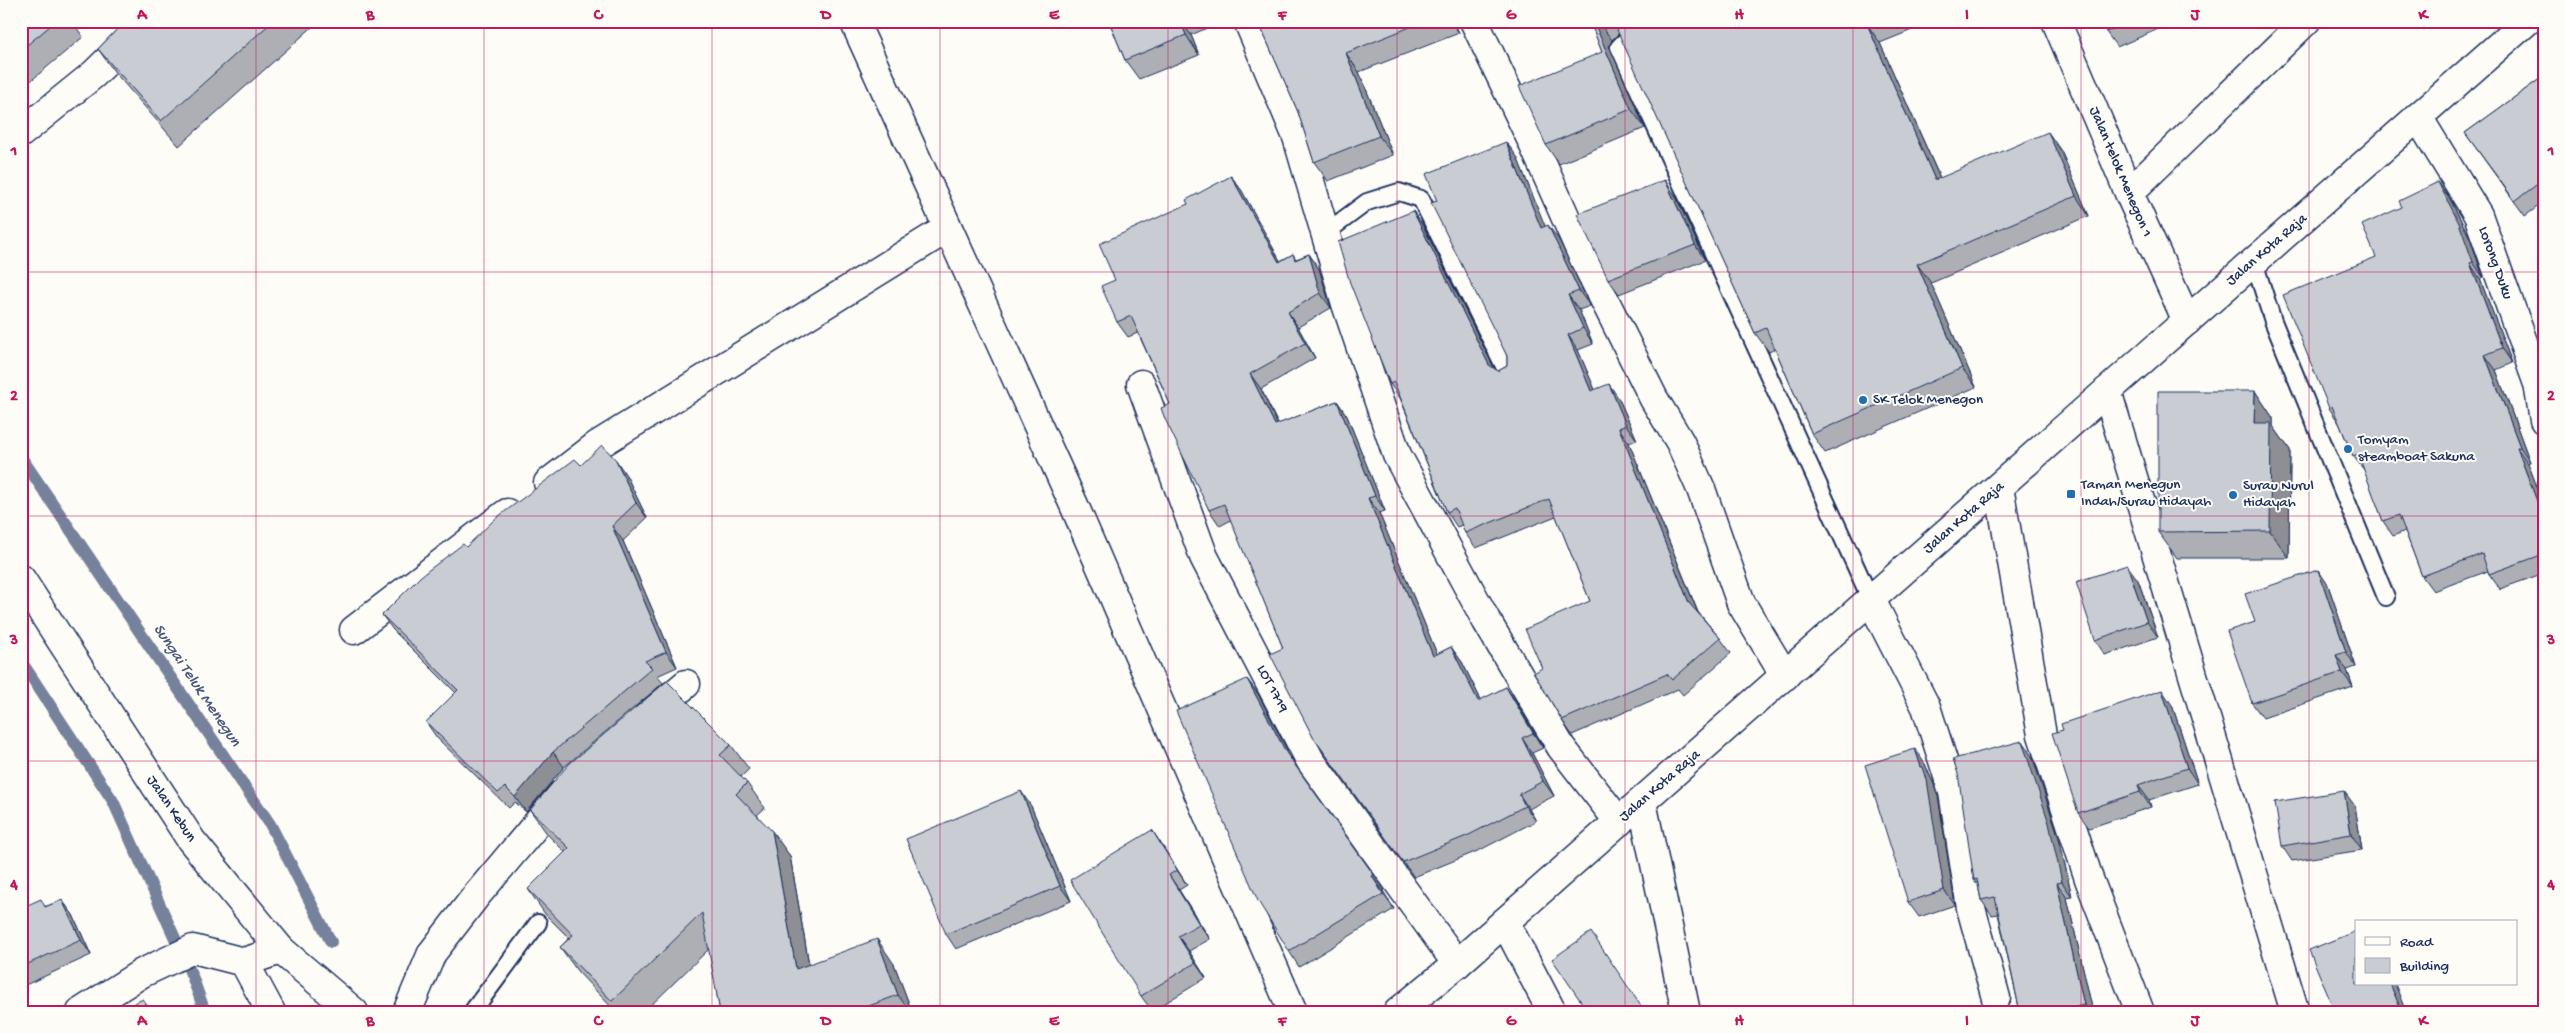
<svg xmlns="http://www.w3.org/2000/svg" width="2565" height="1033" font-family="'Gochi Hand',sans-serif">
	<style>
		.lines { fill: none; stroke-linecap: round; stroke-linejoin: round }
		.stream { stroke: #76819c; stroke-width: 12 }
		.lane-casing { stroke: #1b2f5e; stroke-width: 20 }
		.street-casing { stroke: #1b2f5e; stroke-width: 31 }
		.secondary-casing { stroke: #1b2f5e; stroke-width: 31 }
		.lane { stroke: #fdfcf7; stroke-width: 16 }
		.street { stroke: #fdfcf7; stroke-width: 28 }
		.secondary { stroke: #fdfcf7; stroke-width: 28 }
		.wall { fill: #adafb5; stroke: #1b2f5e }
		.shaded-wall { fill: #8d8f94; stroke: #1b2f5e }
		.building { fill: #c9ccd3; stroke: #1b2f5e }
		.grid { fill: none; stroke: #c2185b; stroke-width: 1; stroke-opacity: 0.55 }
		.poi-dot { fill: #1f6fb2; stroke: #fdfcf7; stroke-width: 2 }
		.labels { text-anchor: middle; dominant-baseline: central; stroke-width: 4; stroke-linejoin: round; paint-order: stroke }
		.street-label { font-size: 15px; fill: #1b2f5e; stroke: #fdfcf7 }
		.poi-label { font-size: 15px; fill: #1b2f5e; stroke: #fdfcf7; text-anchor: start }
		.water-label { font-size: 16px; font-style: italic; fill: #49587d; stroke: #fdfcf7 }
		.neatline { fill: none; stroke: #c2185b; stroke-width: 2 }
		.grid-label { font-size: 16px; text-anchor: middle; font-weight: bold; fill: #c2185b }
	</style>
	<rect width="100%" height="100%" fill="#fdfcf7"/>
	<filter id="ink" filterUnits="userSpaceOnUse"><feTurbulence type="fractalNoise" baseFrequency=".02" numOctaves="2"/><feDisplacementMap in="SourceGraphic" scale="10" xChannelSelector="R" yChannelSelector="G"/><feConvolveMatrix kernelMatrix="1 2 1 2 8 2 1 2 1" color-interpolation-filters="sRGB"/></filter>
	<g filter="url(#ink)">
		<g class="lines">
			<path class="stream" d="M21 457 270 824 331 942
				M21 661 113 801 192 976 205 1012"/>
			<g class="lane-casing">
				<path id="lane" d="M1645 21 1619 47 1871 600
					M1324 234 1367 202 1399 192 1421 199 1509 376
					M2254 262 2273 321 2386 597
					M472 1012 538 923"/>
			</g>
			<g class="street-casing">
				<path id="street" d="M854 21 948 228
					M1248 21 1297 137 1346 304 1397 455 1486 620 1561 747 1619 822
					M1474 21 1531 139 1584 259 1654 399 1680 442 1701 489 1741 603 1785 676
					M2056 21 2129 193 2187 321
					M2418 117 2478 215 2538 384 2544 420
					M21 133 94 74 148 21
					M2129 193 2306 21
					M1141 384 1204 557 1310 760 1457 964
					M2107 391 2295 1012
					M548 483 596 446 948 228 1074 505 1293 1012
					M1999 487 2042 735 2089 879 2140 1012
					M1871 600 1926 707 1953 792 1971 908 1996 998
					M354 630 507 513
					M649 715 686 684
					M1642 802 1686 1012
					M1505 922 1552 1012
					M244 962 271 1012
					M81 1012 142 973 193 949 244 962 281 950
					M407 1012 432 953 476 896 562 794"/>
			</g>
			<g class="secondary-casing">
				<path id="secondary" d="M21 579 191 840 281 950 354 1012
					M1398 1012 1457 964 2527 21"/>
			</g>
			<use href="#lane" class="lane"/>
			<use href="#street" class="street"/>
			<use href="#secondary" class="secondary"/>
		</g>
		<path class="wall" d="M21 21H72L83 37 21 89Z
			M125 21H319L179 146 116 74 98 49Z
			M1109 21H1223L1191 35 1199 55 1139 79 1125 60Z
			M1258 21H1460L1459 25 1456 26 1459 33 1359 72 1393 155 1328 181 1314 162 1298 112Z
			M1590 21H1914L1917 28 1880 43 1940 178 2061 151 2089 216 1931 283 1976 387 1825 453 1812 434 1775 349 1769 352 1755 333 1619 33 1612 40 1609 46 1645 128 1559 164 1546 145 1602 52Z
			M2102 21H2177L2117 47 2106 32Z
			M2544 76V202L2525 216 2465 133Z
			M1506 142 1517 157 1545 227 1559 240 1590 306 1579 310 1593 344 1578 350 1595 390 1619 399 1637 440 1629 443 1698 612 1720 638 1731 653 1683 695 1678 689 1572 735 1562 720 1542 668 1590 601 1556 516 1476 548 1465 533 1462 525 1457 527 1447 512 1400 398 1390 384 1413 211 1423 226 1494 368 1498 371 1507 366V356L1437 201Z
			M1231 176 1242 191 1280 261 1293 254 1296 259 1309 254 1319 269 1331 308 1298 327 1315 358 1261 389 1278 424 1337 401 1347 416 1385 511 1379 513 1437 654 1451 647 1462 662 1481 700 1506 687 1516 702 1543 748 1532 753 1554 796 1529 809 1536 821 1480 850 1414 877 1313 737 1283 648 1231 520 1220 526 1209 510 1170 404 1138 333 1128 337 1117 322 1115 280 1188 204Z
			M2438 182 2449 197 2470 238 2483 277 2480 279 2512 363 2496 370 2530 462 2528 463 2544 506V573L2500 589 2489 574 2488 571 2433 591 2422 576 2405 531 2393 536 2383 521 2365 471 2353 456 2339 423 2329 408 2376 257 2402 207Z
			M1675 195 1705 260 1619 294 1608 279Z
			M2255 391 2273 418V426L2290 450 2289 558H2177L2158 532Z
			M581 465 626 475 647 518 623 541 677 667 657 676 663 683 564 767 526 812 515 802 509 808 437 738 426 722 456 693 393 630 382 615 466 547Z
			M2318 570 2328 585 2356 667 2347 670 2353 687 2263 718 2252 703 2255 622Z
			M2138 580 2158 637 2105 655 2095 640Z
			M1247 679 1258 694 1296 767 1384 890 1383 891 1394 909 1299 967 1289 951Z
			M2172 705 2198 784 2149 800 2151 807 2089 828 2078 813Z
			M731 745 749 769 741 777 747 783 765 808 757 815 790 856 809 964H894L912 1012H720L709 949 644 1012H616L578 972 560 947 569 938 545 914 528 889 565 852 548 835 530 810Z
			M2032 756 2059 838 2072 897 2067 898 2093 1012H2020L1998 914 1992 915 1981 900 1978 885 1974 880Z
			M1925 764 1930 776 1933 782 1938 796 1955 905 1919 917 1908 902Z
			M1031 806 1071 901 956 949 946 934Z
			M2355 806 2362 850 2292 861 2282 846Z
			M1152 830 1187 885 1179 890 1210 939 1189 951 1206 978 1152 1011 1141 996Z
			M62 900 73 915 91 955 21 987V908L47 906Z"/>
		<path class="shaded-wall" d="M1180 21H1181L1191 35 1199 55 1186 35Z
			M1451 21H1453L1456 26 1459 33Z
			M1598 21 1612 40 1609 46 1645 128 1631 109 1596 27Z
			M1867 24 1880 43 1949 199 1935 180Z
			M1346 53 1359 72 1393 155 1379 136Z
			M2048 132 2061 151 2089 216 2076 196Z
			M1506 142 1517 157 1552 243 1541 228Z
			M1231 176 1242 191 1289 277 1279 262Z
			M1665 180 1675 195 1705 260 1695 245Z
			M2438 182 2449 197 2470 238 2483 277 2473 262Z
			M1413 211 1423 226 1500 380 1489 365Z
			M1548 225 1559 240 1590 306 1579 291Z
			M1309 254 1319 269 1331 308 1320 293Z
			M2470 263 2480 279 2512 363 2502 348Z
			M1917 264 1931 283 1976 387 1962 368Z
			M1568 295 1579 310 1593 344 1583 328Z
			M1288 312 1298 327 1315 358 1305 343Z
			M1568 335 1578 350 1602 406 1591 391Z
			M2485 355 2496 370 2530 462 2520 447Z
			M1250 374 1261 389 1285 441 1275 425Z
			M1609 384 1619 399 1637 440 1626 425Z
			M2255 391 2273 418V426L2290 450 2289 558 2270 531 2254 423Z
			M1337 401 1347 416 1385 511 1375 496Z
			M1619 428 1629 443 1700 618 1689 603Z
			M2517 448 2528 463 2544 506V520Z
			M616 460 626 475 647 518 636 503Z
			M1368 498 1379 513 1444 671 1433 656Z
			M612 526 623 541 677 667 666 652Z
			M2127 565 2138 580 2158 637 2147 622Z
			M2318 570 2328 585 2356 667 2346 652Z
			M1451 647 1462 662 1489 716 1478 701Z
			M2336 655 2347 670 2353 687 2342 672Z
			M1247 679 1258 694 1297 769 1287 754Z
			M1506 687 1516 702 1543 748 1533 733Z
			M2162 690 2172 705 2198 784 2187 768Z
			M1522 738 1532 753 1554 796 1543 781Z
			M2022 741 2032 756 2059 838 2072 897 2062 882Z
			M1915 749 1925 764 1930 776 1933 782 1938 796 1955 905 1944 890 1921 767Z
			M553 752 564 767 526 812 515 797Z
			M2138 785 2149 800 2151 807 2140 792Z
			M1021 791 1031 806 1071 901 1060 886Z
			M2344 791 2355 806 2362 850 2351 834Z
			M1519 794 1529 809 1536 821 1525 806Z
			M1152 830 1162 845 1187 885 1177 870Z
			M772 831 790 856 814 994 796 969Z
			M1169 875 1179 890 1210 939 1199 924Z
			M1372 876 1383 891 1394 909 1383 894Z
			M2057 883 2067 898 2093 1012H2089L2084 1005Z
			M62 900 73 915 91 955 81 940Z
			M1178 936 1189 951 1206 978 1195 963Z
			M877 939 894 964 912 1012H910L898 995Z
			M2390 984H2395L2406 1012H2402Z
			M143 999 152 1012H149Z
			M21 1006 24 1012H21Z"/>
		<path class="building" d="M21 21H56L21 50Z
			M125 21H273L161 121 98 49Z
			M1109 21H1180L1186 35 1125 60Z
			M1258 21H1425L1346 53 1379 136 1314 162 1298 112Z
			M1590 21H1598L1596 27 1631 109 1546 145 1519 86 1602 52Z
			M1626 21H1874L1867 24 1935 180 2048 132 2076 196 1917 264 1962 368 1812 434 1766 328 1755 333 1617 30Z
			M2102 21H2132L2106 32Z
			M2544 76V179L2515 201 2465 133Z
			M1506 142 1541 228 1548 225 1579 291 1568 295 1583 328 1568 335 1591 391 1609 384 1626 425 1619 428 1689 603 1720 638 1672 680 1667 674 1562 720 1534 673 1542 668 1525 629 1590 601 1549 499 1465 533 1455 508 1447 512 1394 382 1390 384 1350 283 1338 242 1413 211 1489 365 1498 371 1507 366V356L1431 203 1437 201 1426 174Z
			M1231 176 1279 262 1293 254 1295 260 1309 254 1320 293 1288 312 1305 343 1250 374 1275 425 1337 401 1375 496 1368 498 1433 656 1451 647 1478 701 1506 687 1533 733 1522 738 1543 781 1519 794 1525 806 1469 835 1403 862 1313 737 1270 654 1283 648 1224 504 1209 510 1165 419 1161 408 1170 404 1131 316 1117 322 1101 286 1115 280 1099 244 1188 204 1186 200Z
			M1665 180 1695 245 1608 279 1577 214Z
			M2438 182 2459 223 2473 262 2470 263 2502 348 2485 355 2520 447 2517 448 2544 520V554L2489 574 2482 554 2422 576 2399 515 2383 521 2358 454 2353 456 2332 406 2329 408 2283 295 2376 257 2362 225 2402 207 2399 201Z
			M2158 391H2255L2254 423H2271L2270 531 2158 532Z
			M602 445 616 460 636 503 612 526 666 652 645 661 652 668 553 752 515 797 505 787 498 793 426 722 458 690 382 615 421 576 463 544 466 547 495 519 575 459 581 465Z
			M2127 565 2147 622 2095 640 2076 582Z
			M2318 570 2346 652 2336 655 2342 672 2252 703 2227 631 2255 622 2245 594Z
			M1247 679 1287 754 1374 875 1372 876 1383 894 1289 951 1258 901 1176 711Z
			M667 681 731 745 720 755 747 783 736 794 772 831 796 969 877 939 898 995 853 1012H720L702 913 612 1001 560 947 573 935 528 889 569 848 530 810 568 765Z
			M2162 690 2187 768 2138 785 2140 792 2078 813 2052 733 2063 730 2061 724Z
			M2022 741 2049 823 2062 882 2057 883 2084 1005 2053 1012H2020L1995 897 1981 900 1977 879 1974 880 1958 774 1953 759Z
			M1915 749 1921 767H1923L1927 780 1944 890 1908 902 1865 765Z
			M1021 791 1060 886 946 934 906 839Z
			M2344 791 2351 834 2282 846 2275 802Z
			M1152 830 1177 870 1169 875 1199 924 1178 936 1195 963 1141 996 1070 880Z
			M41 899 45 907 62 900 81 940 21 967V908Z
			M2356 931V984H2390L2402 1012H2335L2309 950Z
			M1591 932 1645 1012H1568L1582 1003 1552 959Z
			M143 999 149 1012H116Z"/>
	</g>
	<path class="grid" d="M256 21V1012M484 21V1012M712 21V1012M940 21V1012M1168 21V1012M1397 21V1012M1625 21V1012M1853 21V1012M2081 21V1012M2309 21V1012M21 272H2544M21 516H2544M21 761H2544"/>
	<g class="poi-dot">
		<circle cx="1863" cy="400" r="5"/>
		<circle cx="2348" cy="449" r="5"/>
		<rect x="2066" y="489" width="10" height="10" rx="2.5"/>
		<circle cx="2233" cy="495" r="5"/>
	</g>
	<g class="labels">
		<g class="street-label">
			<text transform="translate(2120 172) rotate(67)">Jalan telok Menegon 1</text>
			<text transform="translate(2267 250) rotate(-41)">Jalan Kota Raja</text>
			<text transform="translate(2495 263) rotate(70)">Lorong Duku</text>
			<text transform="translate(1964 518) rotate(-41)">Jalan Kota Raja</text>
			<text transform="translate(1272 689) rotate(62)">LOT 1719</text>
			<text transform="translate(1660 786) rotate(-41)">Jalan Kota Raja</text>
			<text transform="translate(171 809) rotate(56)">Jalan Kebun</text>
		</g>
		<g class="poi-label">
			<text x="1873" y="400">SK Telok Menegon</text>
			<text x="2358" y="440">Tomyam<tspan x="2358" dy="17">steamboat Sakuna</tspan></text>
			<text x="2081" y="485">Taman Menegun<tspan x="2081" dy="17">Indah/Surau Hidayah</tspan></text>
			<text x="2243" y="486">Surau Nurul<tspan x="2243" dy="17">Hidayah</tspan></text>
		</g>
		<g class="water-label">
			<text transform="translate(196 686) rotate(56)">Sungai Teluk Menegun</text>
		</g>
	</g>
	<rect width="2565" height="1033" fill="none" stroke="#fdfcf7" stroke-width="55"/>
	<rect x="2355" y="920" width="162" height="65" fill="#fdfcf7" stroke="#a3aaba"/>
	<rect x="2365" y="937" width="25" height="8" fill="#fdfcf7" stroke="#a3aaba"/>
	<text x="2400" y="946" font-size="15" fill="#1b2f5e">Road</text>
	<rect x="2365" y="958" width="25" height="15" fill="#c9ccd3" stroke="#a3aaba"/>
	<text x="2400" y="970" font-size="15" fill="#1b2f5e">Building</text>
	<rect x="28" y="28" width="2510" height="978" class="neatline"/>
	<g class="grid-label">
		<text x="142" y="19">A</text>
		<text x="370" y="19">B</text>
		<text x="598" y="19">C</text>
		<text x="826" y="19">D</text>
		<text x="1054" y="19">E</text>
		<text x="1282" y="19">F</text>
		<text x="1511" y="19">G</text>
		<text x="1739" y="19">H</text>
		<text x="1967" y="19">I</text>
		<text x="2195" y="19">J</text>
		<text x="2423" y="19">K</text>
		<text x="14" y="155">1</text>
		<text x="2551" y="155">1</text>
		<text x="14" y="400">2</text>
		<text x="2551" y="400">2</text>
		<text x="14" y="644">3</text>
		<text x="2551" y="644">3</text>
		<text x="14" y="889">4</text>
		<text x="2551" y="889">4</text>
		<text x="142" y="1025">A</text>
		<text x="370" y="1025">B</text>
		<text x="598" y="1025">C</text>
		<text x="826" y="1025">D</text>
		<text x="1054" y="1025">E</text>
		<text x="1282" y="1025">F</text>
		<text x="1511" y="1025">G</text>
		<text x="1739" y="1025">H</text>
		<text x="1967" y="1025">I</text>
		<text x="2195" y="1025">J</text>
		<text x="2423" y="1025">K</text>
	</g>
</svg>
